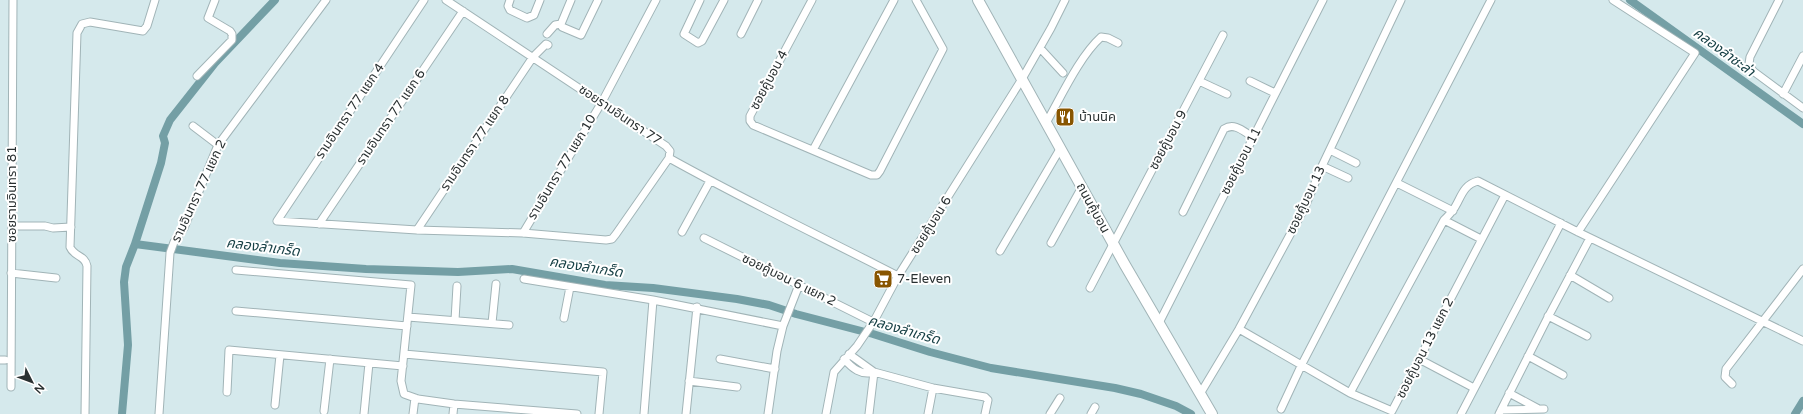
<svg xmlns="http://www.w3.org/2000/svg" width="1803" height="414" font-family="'Varela Round','Noto Sans Thai',sans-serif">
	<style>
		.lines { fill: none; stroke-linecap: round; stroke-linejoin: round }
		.canal { stroke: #749fa5; stroke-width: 8 }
		.minor-casing { stroke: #a1b4b7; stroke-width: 9 }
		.secondary-casing { stroke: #a1b4b7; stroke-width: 12 }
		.minor { stroke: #fff; stroke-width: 7 }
		.secondary { stroke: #fff; stroke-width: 10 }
		.labels { text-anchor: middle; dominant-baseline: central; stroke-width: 4; stroke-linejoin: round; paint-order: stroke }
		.street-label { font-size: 13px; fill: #293031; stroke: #fff }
		.poi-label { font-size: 13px; fill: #293031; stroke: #fff; text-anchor: start }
		.water-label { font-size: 14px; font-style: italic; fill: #184146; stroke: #fff }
	</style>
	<rect width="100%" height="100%" fill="#d5e9ec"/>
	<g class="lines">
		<path class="canal" d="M1630 0 1803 124
			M135 244 161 163 165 143 163 136 170 120 215 63 275 0
			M122 414 128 345 124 282 126 267 135 244 280 263 366 269 458 272 512 269 605 285 653 288 737 299 769 305 796 314 873 334 930 352 991 368 1115 388 1141 394 1176 406 1191 414
			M1795 414 1803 401"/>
		<g class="minor-casing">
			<path id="minor" d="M424 0 277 221 417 230 523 233 606 240 612 239 616 234 669 158
				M446 0 666 146 670 151 669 158C744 200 822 237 898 276
				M510 0 508 6 510 10 527 18 534 15 540 0
				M700 0 684 34 698 43 702 41 724 0
				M812 0 750 116V121L753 125 871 175H877L880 171 943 49 916 0
				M1779 0 1750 57 1749 64 1753 71 1803 108
				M561 24 562 27 581 35 598 0
				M561 24 571 0
				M547 34 555 25 561 24
				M741 34 758 0
				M1040 48 1063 73
				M197 76 232 40V34L230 31 208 18 215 0
				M1199 81 1227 94
				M1250 81 1275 93
				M1783 94 1803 56
				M1046 123C1061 97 1079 57 1101 37L1108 38 1118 43
				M193 126 218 145
				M813 150 894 0
				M1330 150 1356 163
				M1322 166 1348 178
				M1397 183 1453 211
				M1183 212 1224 129C1235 122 1244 132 1253 137
				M1444 220 1481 239
				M319 224 463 11
				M12 226H45L53 228 71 227
				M417 230 533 57 546 44 548 45
				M682 232 710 181
				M1578 232 1695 53 1613 0
				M523 233 602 102 656 0
				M704 238 873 322
				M1051 243 1082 187
				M1000 251 1060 149
				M236 270 411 285 401 381 404 394 418 399 454 404 577 414
				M11 273 56 278
				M1570 275 1609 298
				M524 279 653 300
				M1090 288 1223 35
				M236 311 407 326
				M1548 316 1587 336
				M408 317 509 325
				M564 318 570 287
				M455 320 457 286
				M492 323 496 284
				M1159 323 1323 0
				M1239 329 1350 393 1392 411 1505 195
				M404 354 603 372 599 414
				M849 354 874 372 933 388 985 397 988 400 985 414
				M1528 356 1563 375
				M720 359 775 369
				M844 359C852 368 861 376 874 372
				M1419 359 1474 388
				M0 360H5
				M689 381 737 387
				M1732 384 1725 377 1726 369 1803 269
				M11 387 13 0
				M227 392 229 350 403 366
				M1350 393 1444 220C1447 217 1450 214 1453 210 1461 199 1462 185 1478 181L1578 232 1803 341
				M1509 393 1537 408
				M1200 394 1239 329 1305 207 1322 166 1401 0
				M275 405 280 355
				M1281 409 1302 364 1491 0
				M1501 410 1544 409
				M324 411 330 359
				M85 414 87 266C85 255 74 257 70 247L77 33 82 24 90 22 143 31 147 26 155 0
				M159 414 170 253 174 242 184 228 218 145 326 0
				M364 414 369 363
				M413 414 415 398
				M453 414 454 404
				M644 414 653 300 783 326
				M686 414 697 307
				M768 414 777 351 783 326 799 285
				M826 414 834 372 857 346 874 321 898 276 1022 79 1051 28 1065 0
				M869 414 874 372
				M928 414 933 388
				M1050 414 1060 398
				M1091 414 1095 407
				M1461 414 1561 223
				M1499 414 1547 319 1590 238"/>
		</g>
		<g class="secondary-casing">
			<path id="secondary" d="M978 0 1125 265 1212 414"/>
		</g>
		<use href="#minor" class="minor"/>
		<use href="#secondary" class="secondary"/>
	</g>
	<defs>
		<g id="restaurant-square" transform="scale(1)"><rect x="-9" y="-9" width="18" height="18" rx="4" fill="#850" stroke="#fff"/><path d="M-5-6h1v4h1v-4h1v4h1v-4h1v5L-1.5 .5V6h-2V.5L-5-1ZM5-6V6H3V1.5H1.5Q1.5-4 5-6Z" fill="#fff"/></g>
		<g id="supermarket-square" transform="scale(1)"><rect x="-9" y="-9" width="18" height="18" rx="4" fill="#850" stroke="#fff"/><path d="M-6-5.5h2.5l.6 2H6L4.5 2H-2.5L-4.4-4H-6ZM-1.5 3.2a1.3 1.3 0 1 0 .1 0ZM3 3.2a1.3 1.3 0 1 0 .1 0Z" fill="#fff"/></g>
	</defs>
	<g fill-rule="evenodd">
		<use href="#restaurant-square" x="1065" y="117"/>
		<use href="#supermarket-square" x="883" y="279"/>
	</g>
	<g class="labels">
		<g class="street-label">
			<text transform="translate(769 80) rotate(-62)">ซอยคู้บอน 4</text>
			<text transform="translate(350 111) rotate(-56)">รามอินทรา 77 แยก 4</text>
			<text transform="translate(620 115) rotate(34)">ซอยรามอินทรา 77</text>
			<text transform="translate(391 117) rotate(-56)">รามอินทรา 77 แยก 6</text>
			<text transform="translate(1168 140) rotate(-62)">ซอยคู้บอน 9</text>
			<text transform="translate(475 143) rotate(-56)">รามอินทรา 77 แยก 8</text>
			<text transform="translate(1241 161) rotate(-63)">ซอยคู้บอน 11</text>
			<text transform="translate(562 167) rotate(-59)">รามอินทรา 77 แยก 10</text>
			<text transform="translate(199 191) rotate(-65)">รามอินทรา 77 แยก 2</text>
			<text transform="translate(12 194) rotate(-90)">ซอยรามอินทรา 81</text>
			<text transform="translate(1306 200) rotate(-65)">ซอยคู้บอน 13</text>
			<text transform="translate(1093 208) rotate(61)">ถนนคู้บอน</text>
			<text transform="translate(931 225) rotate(-58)">ซอยคู้บอน 6</text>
			<text transform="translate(789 280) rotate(26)">ซอยคู้บอน 6 แยก 2</text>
			<text transform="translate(1425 348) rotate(-63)">ซอยคู้บอน 13 แยก 2</text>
		</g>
		<g class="poi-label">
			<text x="1079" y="117">บ้านนิค</text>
			<text x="897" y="279">7-Eleven</text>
		</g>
		<g class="water-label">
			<text transform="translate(1724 52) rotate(36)">คลองลำชะล่า</text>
			<text transform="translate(263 247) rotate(7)">คลองลำเกร็ด</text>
			<text transform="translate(586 267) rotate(9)">คลองลำเกร็ด</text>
			<text transform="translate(904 330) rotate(16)">คลองลำเกร็ด</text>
		</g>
	</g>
	<g transform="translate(32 382) rotate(132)" stroke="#ffffff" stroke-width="3" paint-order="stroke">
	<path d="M0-3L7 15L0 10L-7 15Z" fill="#293031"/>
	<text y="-6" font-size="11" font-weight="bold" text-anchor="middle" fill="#293031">N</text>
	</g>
</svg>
